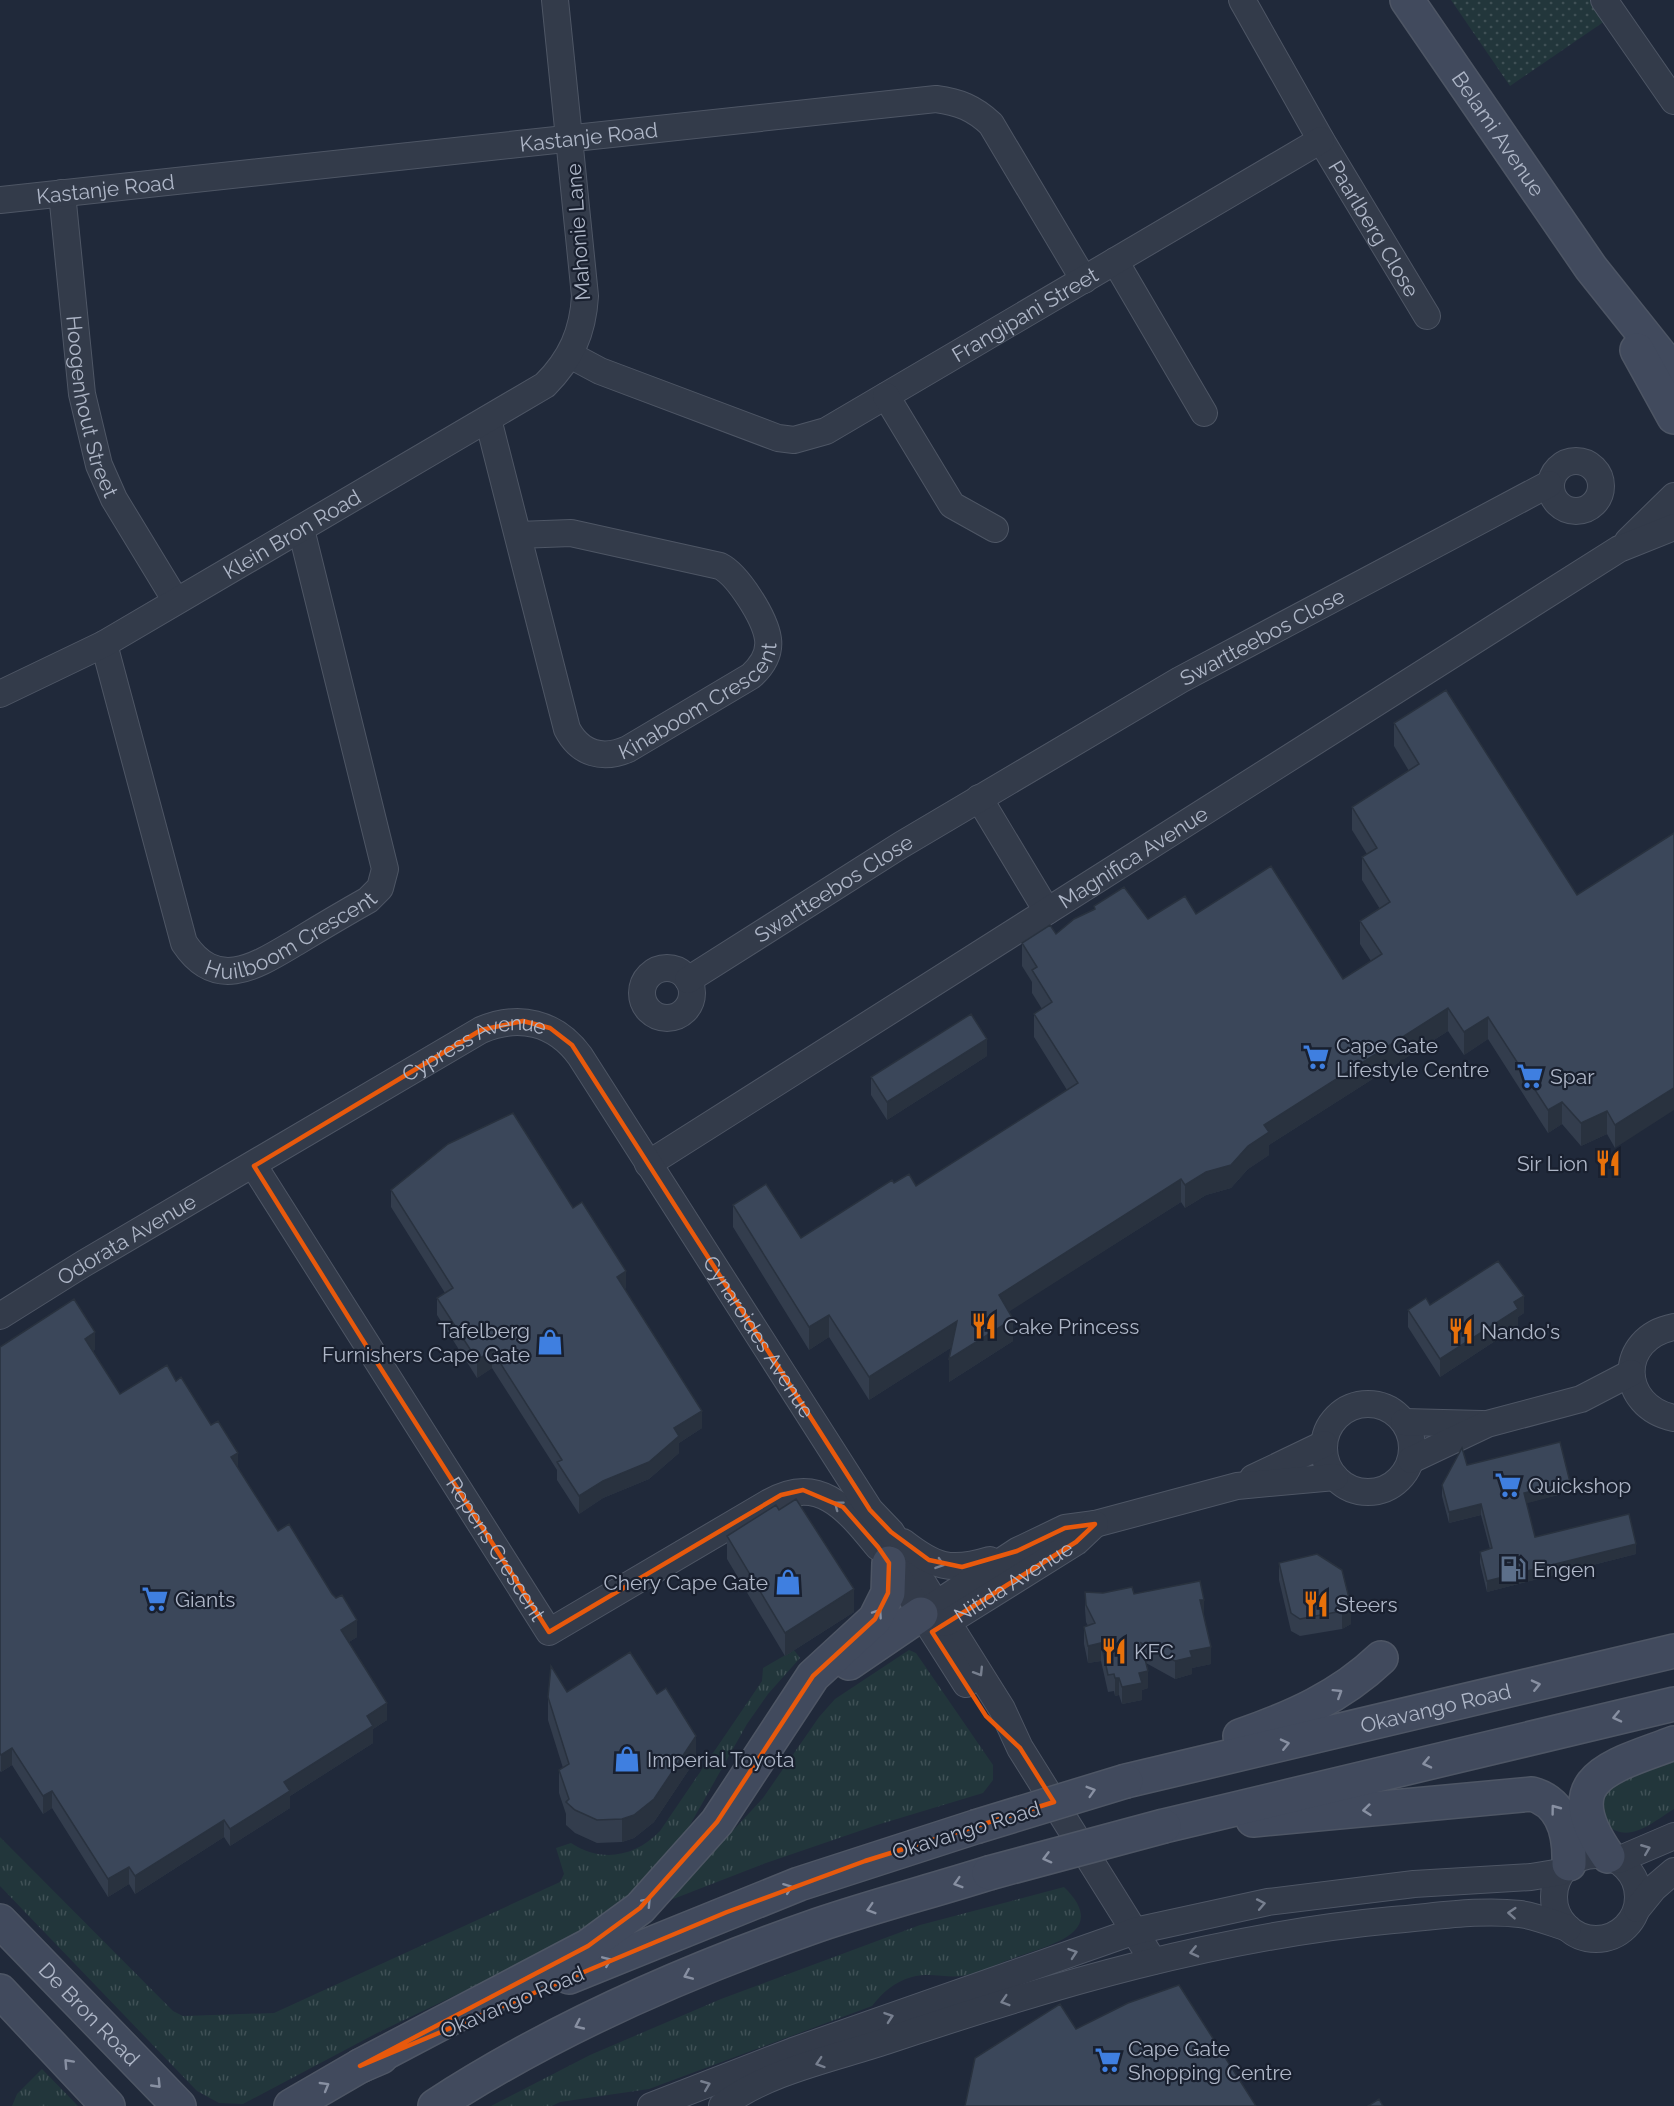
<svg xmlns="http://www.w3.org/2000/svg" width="1674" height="2106" font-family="Raleway,sans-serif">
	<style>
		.grass { fill: url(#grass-tufts) }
		.park { fill: url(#park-dots) }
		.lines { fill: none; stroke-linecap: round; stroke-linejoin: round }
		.street-casing { stroke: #4e5665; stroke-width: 28 }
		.secondary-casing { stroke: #4e5665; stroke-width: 36 }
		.street { stroke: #333b4a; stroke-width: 26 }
		.secondary { stroke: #414a5d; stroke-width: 33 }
		.secondary-bridge-casing { stroke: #4e5665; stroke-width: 36; stroke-linecap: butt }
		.secondary-bridge { stroke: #414a5d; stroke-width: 33 }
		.wall { fill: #333d4d }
		.shaded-wall { fill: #29323f }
		.building { fill: #3b475a; stroke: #29323f; stroke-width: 1.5 }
		.oneway { stroke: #777f8f }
		.oneway2 { stroke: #8890a2 }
		.marked { fill: none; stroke: #e8590c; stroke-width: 4.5; stroke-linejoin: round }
		.labels { text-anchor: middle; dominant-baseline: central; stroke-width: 4.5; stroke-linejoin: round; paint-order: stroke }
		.street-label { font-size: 21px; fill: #aeb6c7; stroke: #19202f }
		.poi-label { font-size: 21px; fill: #aeb6c7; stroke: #19202f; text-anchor: start }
	</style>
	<defs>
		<pattern id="grass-tufts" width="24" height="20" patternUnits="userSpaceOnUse" patternTransform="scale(1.5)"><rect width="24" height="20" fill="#22363b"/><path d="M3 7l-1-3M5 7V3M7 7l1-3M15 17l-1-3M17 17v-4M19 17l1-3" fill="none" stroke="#405156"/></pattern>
		<pattern id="park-dots" width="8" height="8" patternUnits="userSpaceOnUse" patternTransform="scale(1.5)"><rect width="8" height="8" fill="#22363b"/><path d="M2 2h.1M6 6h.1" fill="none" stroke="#405156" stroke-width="1.8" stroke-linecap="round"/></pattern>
	</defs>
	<rect width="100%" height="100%" fill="#20293a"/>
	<path class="grass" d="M794 1650 800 1658 768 1694 747 1724 686 1832 642 1883 619 1905 593 1925 533 1958 377 2033 243 2104 219 2103 197 2091 0 1886V1837L173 2011 183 2016 274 2013 560 1882 564 1874 556 1848 571 1843C601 1863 635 1857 660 1831L762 1681 763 1668Z
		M909 1650 916 1653 993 1765V1780L983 1793 877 1825 766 1863 668 1901 763 1798 819 1717 835 1699Z
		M1674 1760V1809C1654 1821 1630 1844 1608 1826 1606 1820 1601 1810 1601 1803 1602 1781 1657 1767 1674 1760Z
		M1064 1887C1111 1933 1049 1945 1014 1958 998 1963 979 1974 962 1976 945 1978 929 1972 912 1977 894 1982 883 1992 872 2006L649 2089 560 2102 552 2106H491L590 2055 721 1999 920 1925Z
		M42 2069 78 2106H12L17 2094Z"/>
	<path class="park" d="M1451 0H1590L1605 21 1510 86Z"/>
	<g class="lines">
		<g class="street-casing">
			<g id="street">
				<path id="s1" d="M1242 0 1321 140 1427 316"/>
				<path d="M1604 0 1674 101"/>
				<path id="s2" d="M62 193 82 394 99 465 114 499 176 601"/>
				<path id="s3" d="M0 200 936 99C959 102 974 108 991 124L1084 280"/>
				<path d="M1115 261 1204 413"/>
				<path id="s4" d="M570 355 600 371 778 438 794 440 826 431 1321 140"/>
				<path d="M886 396 952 505 995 529"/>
				<path id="s5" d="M488 419 567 729C580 754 603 760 628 749L751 676C762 666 770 654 768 639 765 618 738 575 720 566L571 533 518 535"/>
				<circle cx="1576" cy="486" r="25"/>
				<path d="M1628 541 1674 496"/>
				<path id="s6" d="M104 644 184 943C218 994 259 964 300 940 323 926 345 913 368 900L380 888 385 869 301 529"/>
				<path id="s7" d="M0 694 104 644 545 385C571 359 583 332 585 296L555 0"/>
				<path d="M979 798 1047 911"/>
				<circle cx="667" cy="993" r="25"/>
				<path id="s8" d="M688 980 901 845 1180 680 1549 484"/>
				<path id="s9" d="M648 1164 1619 549 1674 527"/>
				<path id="s10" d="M254 1166 549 1632 768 1503C819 1473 847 1509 878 1547"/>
				<path id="s11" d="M0 1316 83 1264 481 1030C519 1014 555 1022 580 1056L870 1510 891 1532 1002 1709 1020 1748 1153 1961"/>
				<path d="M1674 1327C1617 1338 1618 1406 1674 1418"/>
				<circle cx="1368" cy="1448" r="44"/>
				<path d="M1404 1422 1482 1424"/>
				<path d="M1411 1460 1487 1424 1581 1399 1631 1373"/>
				<path d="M1253 1478 1324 1444"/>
				<path d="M903 1542C935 1567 950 1572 990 1560"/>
				<path d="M886 1558 966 1684"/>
				<path d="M924 1612 1017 1551 1065 1528 1095 1524 1237 1486 1335 1477"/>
				<path id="s12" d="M931 1623 948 1622 1076 1542 1095 1524"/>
				<circle cx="1596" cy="1897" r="42"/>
				<path d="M1618 1860 1674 1836"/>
				<path d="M1637 1909 1654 1888 1674 1871"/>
				<path d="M651 2106 793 2051 1135 1931 1268 1902 1414 1884 1531 1877 1561 1872"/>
				<path d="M722 2106C765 2072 835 2058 886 2041 1052 1985 1219 1936 1393 1920 1434 1917 1479 1909 1520 1914 1536 1916 1552 1923 1568 1928"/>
			</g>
		</g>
		<g class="secondary-casing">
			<g id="secondary">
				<path id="s13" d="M1407 0 1591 268 1674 372"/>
				<path d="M1637 350 1674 417"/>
				<path d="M849 1663 921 1614"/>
				<path d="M1240 1736C1292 1718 1340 1697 1381 1658"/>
				<path id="s14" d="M1126 1781 1674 1651"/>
				<path d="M1253 1820 1532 1794C1564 1803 1570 1835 1569 1864"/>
				<path d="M1164 1826 1674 1704"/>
				<path d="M1608 1856C1553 1777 1611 1767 1674 1743"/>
				<path id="s15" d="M0 1921 179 2106"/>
				<path d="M569 1977 799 1884 975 1827"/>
				<path d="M0 1991 108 2106"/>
				<path d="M360 2066 588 1946 640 1908 717 1822 813 1676 875 1619 888 1593 889 1563"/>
				<path d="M291 2106 360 2066 381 2057"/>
				<path d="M435 2106C553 2029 686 1971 818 1925 874 1906 932 1891 989 1873"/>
			</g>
		</g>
		<use href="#street" class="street"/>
		<use href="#secondary" class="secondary"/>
		<g class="secondary-bridge-casing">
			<path id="secondary-bridge" d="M975 1827 1126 1781
				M989 1873 1164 1826"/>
		</g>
		<use href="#secondary-bridge" class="secondary-bridge"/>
	</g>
	<path class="wall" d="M1394 723 1577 895 1674 833 1615 1148 1607 1134 1581 1146 1562 1124 1548 1133 1488 1039 1464 1055 1448 1031 1269 1145V1155L1248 1169 1231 1188 1206 1195 1185 1208 1181 1202 1009 1311 1013 1341 949 1382 952 1347 869 1400 829 1337 809 1350 733 1227V1205L801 1238 894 1183 916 1186 1067 1090 1034 1037V1014L1042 1009 1032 993V982L1022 966V943L1056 934 1094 909V906L1148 919 1196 914 1343 979 1371 961 1360 944V921L1380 909 1362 880V857L1367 854 1352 830V807L1409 771 1394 746Z
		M987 1056 887 1120 871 1095V1077Z
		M391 1190 573 1208 626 1288 624 1289 702 1428 679 1443V1453L649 1479 603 1498 579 1514 557 1480V1470L492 1368 477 1378 437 1315V1298L445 1293 391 1207Z
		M1430 1305 1524 1313 1518 1317V1326L1440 1377 1408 1327V1310Z
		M0 1347 95 1349 93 1351 120 1394 176 1381 238 1468 278 1531 357 1637 349 1642 387 1720 373 1729V1743L290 1796V1808L230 1846 224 1837 135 1894 129 1884 108 1897 52 1808 43 1814 12 1765 1 1772 0 1771Z
		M1467 1465 1570 1492 1526 1503 1535 1537 1636 1554 1487 1592 1480 1563V1552L1490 1549 1481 1515 1449 1523 1442 1496V1485Z
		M779 1510 854 1612 785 1656 727 1559V1536Z
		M1279 1563 1351 1606V1624L1342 1629 1300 1636 1291 1631 1279 1580Z
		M1085 1592 1103 1593 1134 1594 1204 1615 1211 1664 1192 1668V1674L1175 1679 1146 1663 1148 1688 1142 1690V1700L1122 1704 1119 1695 1115 1696 1114 1691 1108 1692 1101 1661 1088 1663 1084 1644V1627L1088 1626 1086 1622 1085 1609Z
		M567 1692 696 1759 654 1822 634 1838 622 1842 597 1843 575 1833 566 1825V1814L559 1793V1770L563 1768 548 1720V1697Z"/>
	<path class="shaded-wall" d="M1448 1008V1031L1269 1145V1155L1248 1169 1231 1188 1206 1195 1185 1208V1185L1264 1125Z
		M1488 1017V1039L1464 1055V1032Z
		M987 1039V1056L887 1120V1102Z
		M1674 1088V1110L1615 1148V1125Z
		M1562 1102V1124L1548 1133V1110Z
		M1607 1111V1134L1581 1146V1123Z
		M1181 1179V1202L999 1318V1295Z
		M626 1271V1288L617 1294V1277Z
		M1524 1296V1313L1518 1317V1326L1440 1377V1359L1514 1302Z
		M829 1315V1337L809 1350V1327Z
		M1013 1319V1341L949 1382V1359Z
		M957 1321V1344L869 1400V1377Z
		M95 1332V1349L85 1356V1339Z
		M492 1350V1368L477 1378V1360Z
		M702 1411V1428L679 1443V1453L649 1479 603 1498 579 1514V1496L674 1428Z
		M238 1453V1470L231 1457Z
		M1570 1482V1492L1524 1504V1493Z
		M1481 1504V1515L1449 1523V1512Z
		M1636 1544V1554L1487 1592V1581Z
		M854 1589V1612L785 1656V1633Z
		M1200 1600H1204V1617Z
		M1351 1606V1624L1342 1629V1611Z
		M357 1620V1637L341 1647V1630Z
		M1101 1643V1661L1088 1663V1646Z
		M1211 1647V1664L1192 1668V1674L1175 1679V1661L1190 1651Z
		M1148 1671V1688L1142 1690V1700L1122 1704V1687L1139 1673Z
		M1115 1678H1119V1695L1115 1696Z
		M387 1703V1720L373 1729V1743L290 1796V1808L230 1846V1829L284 1782 367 1716Z
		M696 1736V1759L654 1822 634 1838 622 1842V1819Z
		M12 1748V1765L1 1772V1755Z
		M52 1791V1808L43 1814V1796Z
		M224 1820V1837L135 1894V1876Z
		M129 1867V1884L108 1897V1879Z"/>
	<path class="building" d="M1446 690 1577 895 1674 833V1088L1615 1125 1607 1111 1581 1123 1562 1102 1548 1110 1488 1017 1464 1032 1448 1008 1264 1125 1269 1132 1248 1146 1231 1165 1206 1172 1185 1185 1181 1179 999 1295 1013 1319 949 1359 957 1321 869 1377 829 1315 809 1327 733 1205 766 1184 801 1238 892 1180 894 1183 909 1174 916 1186 1078 1083 1034 1014 1052 1002 1032 970 1037 967 1022 943 1050 925 1056 934 1074 919 1095 909 1094 906 1124 887 1148 919 1185 896 1196 914 1271 866 1343 979 1382 954 1360 921 1390 902 1362 857 1377 848 1352 807 1419 764 1394 723Z
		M971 1014 987 1039 887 1102 871 1077Z
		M513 1113 573 1208 582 1202 626 1271 617 1277 702 1411 674 1428 679 1436 649 1462 603 1481 579 1496 557 1462 562 1460 492 1350 477 1360 437 1298 453 1288 391 1190 448 1144Z
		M1498 1261 1524 1296 1514 1302 1518 1309 1440 1359 1408 1310 1426 1298 1430 1305Z
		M74 1299 95 1332 85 1339 120 1394 167 1365 176 1381 181 1377 211 1425 218 1421 238 1453 231 1457 278 1531 289 1524 332 1594 336 1598 342 1595 357 1620 341 1630 387 1703 367 1716 373 1726 284 1782 290 1791 230 1829 224 1820 135 1876 129 1867 108 1879 52 1791 43 1796 12 1748 1 1755 0 1753V1347Z
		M1560 1442 1570 1482 1524 1493 1535 1537 1629 1514 1636 1544 1487 1581 1480 1552 1492 1548 1481 1504 1449 1512 1442 1485 1462 1448 1467 1465Z
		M796 1499 854 1589 785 1633 727 1536 776 1505 779 1510Z
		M1317 1554 1342 1570 1351 1606 1342 1611 1300 1619 1291 1613 1279 1563Z
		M1200 1581 1204 1600H1200L1211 1647 1190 1651 1192 1657 1175 1661 1141 1643 1148 1671 1139 1673 1142 1683 1122 1687 1119 1678H1115L1114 1674 1108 1675 1101 1643 1088 1646 1084 1627 1095 1623 1086 1605 1085 1592 1103 1593 1132 1587 1134 1594Z
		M630 1652 657 1694 666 1688 696 1736 654 1799 634 1815 622 1819 597 1820 575 1810 566 1802 569 1799 559 1770 569 1764 548 1697 551 1666 567 1692Z
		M1179 1985 1256 2106H965L975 2058 1060 2004 1076 2029 1128 2003Z
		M1379 2099 1383 2106H1368Z"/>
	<defs><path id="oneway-chevron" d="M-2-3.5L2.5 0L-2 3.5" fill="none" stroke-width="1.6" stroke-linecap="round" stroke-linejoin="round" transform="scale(1.5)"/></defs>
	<g class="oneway">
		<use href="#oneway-chevron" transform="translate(838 1505) rotate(-143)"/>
		<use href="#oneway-chevron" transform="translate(940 1564) rotate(19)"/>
		<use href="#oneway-chevron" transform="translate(979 1672) rotate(58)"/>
		<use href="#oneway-chevron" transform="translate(1646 1849) rotate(-22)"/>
		<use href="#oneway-chevron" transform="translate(1261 1904) rotate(-11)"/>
		<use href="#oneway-chevron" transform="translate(1512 1913) rotate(-176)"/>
		<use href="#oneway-chevron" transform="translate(1194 1952) rotate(167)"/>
		<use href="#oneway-chevron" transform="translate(1073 1953) rotate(-19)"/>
		<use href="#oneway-chevron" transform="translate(1005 2001) rotate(163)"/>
		<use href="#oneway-chevron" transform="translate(889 2017) rotate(-19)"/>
		<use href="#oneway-chevron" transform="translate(820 2063) rotate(162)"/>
		<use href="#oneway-chevron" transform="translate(706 2085) rotate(-22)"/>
	</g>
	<g class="oneway2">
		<use href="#oneway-chevron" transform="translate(878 1613) rotate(-56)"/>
		<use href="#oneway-chevron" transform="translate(1536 1685) rotate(-13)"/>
		<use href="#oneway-chevron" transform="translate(1338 1693) rotate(-32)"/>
		<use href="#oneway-chevron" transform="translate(1617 1717) rotate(167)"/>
		<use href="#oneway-chevron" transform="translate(1285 1744) rotate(-13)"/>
		<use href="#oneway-chevron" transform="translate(1427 1763) rotate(167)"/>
		<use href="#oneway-chevron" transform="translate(1091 1791) rotate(-17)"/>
		<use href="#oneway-chevron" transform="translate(1555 1809) rotate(-127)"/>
		<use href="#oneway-chevron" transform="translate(1367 1810) rotate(174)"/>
		<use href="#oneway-chevron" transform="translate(1047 1858) rotate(165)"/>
		<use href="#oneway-chevron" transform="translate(958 1883) rotate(163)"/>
		<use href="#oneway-chevron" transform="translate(788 1888) rotate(-21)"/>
		<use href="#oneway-chevron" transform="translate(647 1902) rotate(-47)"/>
		<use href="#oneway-chevron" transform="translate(871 1909) rotate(163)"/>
		<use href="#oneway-chevron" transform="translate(607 1961) rotate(-23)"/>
		<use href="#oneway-chevron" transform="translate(688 1975) rotate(157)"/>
		<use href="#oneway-chevron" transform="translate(579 2025) rotate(155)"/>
		<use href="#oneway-chevron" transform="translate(68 2063) rotate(-133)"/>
		<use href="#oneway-chevron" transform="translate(157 2084) rotate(46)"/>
		<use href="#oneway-chevron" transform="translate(325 2086) rotate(-30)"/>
	</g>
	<path class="marked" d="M523 1021 550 1028 572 1045 870 1510 891 1532 929 1560 962 1567 1017 1551 1065 1528 1095 1524 1076 1542 932 1632 986 1716 1020 1748 1054 1802 865 1861 727 1912 360 2066 588 1946 640 1908 717 1822 813 1676 875 1619 888 1593 889 1563 878 1547 843 1507 803 1490 781 1495 549 1632 362 1339 254 1166 481 1030Z"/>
	<defs>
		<g id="supermarket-bare" transform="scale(2.07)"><path d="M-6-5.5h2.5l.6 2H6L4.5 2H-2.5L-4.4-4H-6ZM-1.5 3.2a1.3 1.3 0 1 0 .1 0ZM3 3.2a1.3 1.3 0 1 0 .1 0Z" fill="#3f7fe0" stroke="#19202f" stroke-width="2.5" paint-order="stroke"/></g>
		<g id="restaurant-bare" transform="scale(2.07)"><path d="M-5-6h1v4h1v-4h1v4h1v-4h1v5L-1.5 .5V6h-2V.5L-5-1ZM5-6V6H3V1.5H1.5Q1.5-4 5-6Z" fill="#e8710a" stroke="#19202f" stroke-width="2.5" paint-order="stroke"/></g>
		<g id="shop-bare" transform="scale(2.07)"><path d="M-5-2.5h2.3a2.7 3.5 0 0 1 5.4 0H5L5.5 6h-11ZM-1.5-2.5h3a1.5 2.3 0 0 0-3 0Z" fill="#3f7fe0" stroke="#19202f" stroke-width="2.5" paint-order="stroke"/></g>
		<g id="fuel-bare" transform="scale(2.07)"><path d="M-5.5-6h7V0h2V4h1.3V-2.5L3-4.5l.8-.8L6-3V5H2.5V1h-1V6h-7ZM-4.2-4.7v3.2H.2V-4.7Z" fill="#5c6f8a" stroke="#19202f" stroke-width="2.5" paint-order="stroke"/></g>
	</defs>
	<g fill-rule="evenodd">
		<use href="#supermarket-bare" x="1316" y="1057"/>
		<use href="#supermarket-bare" x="1530" y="1076"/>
		<use href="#restaurant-bare" x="1608" y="1163"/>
		<use href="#restaurant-bare" x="984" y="1326"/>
		<use href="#restaurant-bare" x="1461" y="1331"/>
		<use href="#shop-bare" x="550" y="1342"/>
		<use href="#supermarket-bare" x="1508" y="1485"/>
		<use href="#fuel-bare" x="1513" y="1569"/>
		<use href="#shop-bare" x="788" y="1582"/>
		<use href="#supermarket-bare" x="155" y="1599"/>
		<use href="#restaurant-bare" x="1316" y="1604"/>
		<use href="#restaurant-bare" x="1114" y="1651"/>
		<use href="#shop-bare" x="627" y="1759"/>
		<use href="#supermarket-bare" x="1108" y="2060"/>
	</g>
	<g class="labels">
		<g class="street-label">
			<text stroke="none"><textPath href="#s13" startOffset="162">Belami Avenue</textPath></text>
			<text stroke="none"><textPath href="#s3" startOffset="592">Kastanje Road</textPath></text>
			<text stroke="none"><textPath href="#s3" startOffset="106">Kastanje Road</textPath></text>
			<text stroke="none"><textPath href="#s1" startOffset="264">Paarlberg Close</textPath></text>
			<text transform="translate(578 232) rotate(-94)">Mahonie Lane</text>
			<text stroke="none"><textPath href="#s4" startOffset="504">Frangipani Street</textPath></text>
			<text stroke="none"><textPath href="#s2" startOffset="216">Hoogenhout Street</textPath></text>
			<text stroke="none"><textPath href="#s7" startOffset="333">Klein Bron Road</textPath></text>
			<text stroke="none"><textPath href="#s8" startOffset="669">Swartteebos Close</textPath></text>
			<text stroke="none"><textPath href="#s5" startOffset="478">Kinaboom Crescent</textPath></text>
			<text stroke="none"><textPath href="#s9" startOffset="574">Magnifica Avenue</textPath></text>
			<text stroke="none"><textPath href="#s8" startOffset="172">Swartteebos Close</textPath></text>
			<text stroke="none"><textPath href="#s6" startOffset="435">Huilboom Crescent</textPath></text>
			<text stroke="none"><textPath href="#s11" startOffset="548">Cypress Avenue</textPath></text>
			<text stroke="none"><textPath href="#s11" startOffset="148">Odorata Avenue</textPath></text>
			<text stroke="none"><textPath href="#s11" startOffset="1004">Cynaroides Avenue</textPath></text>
			<text stroke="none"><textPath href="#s10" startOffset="453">Repens Crescent</textPath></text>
			<text stroke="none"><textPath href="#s12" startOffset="94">Nitida Avenue</textPath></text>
			<text stroke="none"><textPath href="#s14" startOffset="318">Okavango Road</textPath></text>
			<text transform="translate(966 1830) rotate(-17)">Okavango Road</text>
			<text transform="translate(512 2002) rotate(-23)">Okavango Road</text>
			<text stroke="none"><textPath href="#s15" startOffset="129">De Bron Road</textPath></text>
		</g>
		<g class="poi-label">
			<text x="1336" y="1045">Cape Gate<tspan x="1336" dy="24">Lifestyle Centre</tspan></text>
			<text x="1550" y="1076">Spar</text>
			<text x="1588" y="1163" text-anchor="end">Sir Lion</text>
			<text x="1004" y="1326">Cake Princess</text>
			<text x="530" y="1330" text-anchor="end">Tafelberg<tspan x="530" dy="24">Furnishers Cape Gate</tspan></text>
			<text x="1481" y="1331">Nando's</text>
			<text x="1528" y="1485">Quickshop</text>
			<text x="1533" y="1569">Engen</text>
			<text x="768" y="1582" text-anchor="end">Chery Cape Gate</text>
			<text x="175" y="1599">Giants</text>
			<text x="1336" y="1604">Steers</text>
			<text x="1134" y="1651">KFC</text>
			<text x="647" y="1759">Imperial Toyota</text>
			<text x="1128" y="2048">Cape Gate<tspan x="1128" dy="24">Shopping Centre</tspan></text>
		</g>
	</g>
</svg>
